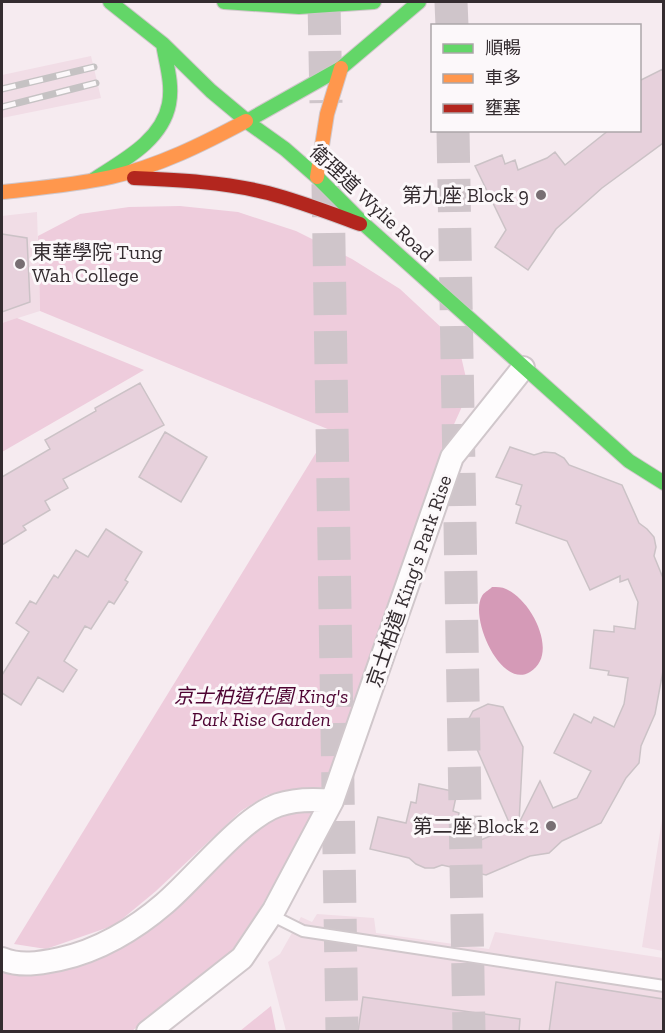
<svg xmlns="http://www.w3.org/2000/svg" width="665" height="1033" font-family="'Zilla Slab','Noto Sans TC',serif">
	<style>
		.built { fill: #f1dde6 }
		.green { fill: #eeccdc }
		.water { fill: #d59ab7 }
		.building { fill: #e7d1dc; stroke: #cbc2c6; stroke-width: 1.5 }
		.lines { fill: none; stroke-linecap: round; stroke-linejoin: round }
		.highway-tunnel { stroke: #cfc5ca; stroke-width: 33; stroke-dasharray: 33 16; stroke-linecap: butt }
		.lane-casing { stroke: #d0c7cb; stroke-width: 14 }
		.street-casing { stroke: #d0c7cb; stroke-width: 26 }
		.fast-casing { stroke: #d0c7cb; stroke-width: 16 }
		.slow-casing { stroke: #d0c7cb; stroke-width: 16 }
		.jam-casing { stroke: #d0c7cb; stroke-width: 16 }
		.lane { stroke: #fefcfd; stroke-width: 10 }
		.street { stroke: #fefcfd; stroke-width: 22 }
		.fast { stroke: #63d668; stroke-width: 14 }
		.slow { stroke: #ff974d; stroke-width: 14 }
		.jam { stroke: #b3261e; stroke-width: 14 }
		.rail-casing { stroke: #c5c2c3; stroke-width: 7 }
		.rail { stroke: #fcf8fa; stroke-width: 4.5; stroke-dasharray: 14; stroke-linecap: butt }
		.poi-dot { fill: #786f73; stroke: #fcf8fa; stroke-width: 2 }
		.labels { text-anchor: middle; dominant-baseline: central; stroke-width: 6; stroke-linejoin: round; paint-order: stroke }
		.poi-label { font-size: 20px; fill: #342c30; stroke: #fcf8fa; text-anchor: end }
		.street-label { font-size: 20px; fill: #342c30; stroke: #fcf8fa }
		.park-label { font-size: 20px; font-style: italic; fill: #4e0332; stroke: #fcf8fa }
	</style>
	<rect width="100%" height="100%" fill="#f6ebf0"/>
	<path class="built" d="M91 56 101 98 2 118V75Z
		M37 212 40 311 2 323V216Z
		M663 813V951L642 947Z
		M317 914 374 918 376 933 489 949 495 932 663 958V1031H286L268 962 280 954 301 917 312 922Z"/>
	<path class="green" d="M180 206 238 212 296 231 352 259 400 289 458 343 469 391 446 442 384 614 326 787 302 788 267 795 241 811 156 891 115 925 46 949 14 944 330 430 40 311 38 236 80 214 129 207Z
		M17 318 144 370 2 452V323Z
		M302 812H317L262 905 230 953 132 1031H2V973H46L115 949 267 818Z
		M271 1006 276 1031H240Z"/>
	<path class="water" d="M492 587C497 587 502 587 506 589 531 599 560 654 530 672 501 690 469 618 482 596 483 593 489 590 492 587Z"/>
	<path class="building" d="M663 69V143L602 188 556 229 528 270 495 247 506 230 475 166 502 155 505 164 515 160 518 170 547 158 555 152 565 165 609 130H639V81Z
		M2 234 27 238 30 302 2 312Z
		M140 383 164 425 63 479 68 488 45 501 50 510 23 526 26 530 2 545V477L50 449 45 440 96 411 95 408Z
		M165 432 207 457 181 502 139 477Z
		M510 447 534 455 544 452 555 453 564 458 569 465 622 485 639 523 647 529 654 537 656 547 654 556 663 578V671L655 714 641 746 639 763 626 778 601 823 562 841 549 853 530 856 486 875 442 865 434 868H425L416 864 409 858 370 849 378 817 406 823 411 802 416 803 419 784 457 792 453 811 459 813 455 834 481 840 511 827 466 724 473 711 488 704 503 707 523 747 519 823 540 781 553 808 577 798 591 771 554 753 574 714 591 723 594 717 614 727 624 704 628 678 608 675 609 671 590 668 594 630 614 632V626L635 629 638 602 628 579 620 582V576L590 590 567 541 516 523 521 506 516 504 522 485 496 477Z
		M106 529 142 552 125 580 128 582 114 604 109 601 91 629 85 626 64 661 77 670 63 692 38 677 21 705 2 693V675L29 632 16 623 30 601 36 604 54 575 58 578 76 550 88 557Z
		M556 982 663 999V1032H549Z
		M363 997 520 1019 519 1032H358Z"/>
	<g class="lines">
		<path class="highway-tunnel" d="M324 2 326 103
			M451 2 452 26
			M453 130 469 1032
			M328 184 342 1032"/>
		<g class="lane-casing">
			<path id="lane" d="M271 915 303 931 664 986"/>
		</g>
		<g class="street-casing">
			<path id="street" d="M2 959C21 967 40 963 60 959 98 951 135 929 164 904 195 878 241 818 278 805 296 799 313 799 332 801
				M148 1032 242 958 274 910 332 801 452 457 523 368"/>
		</g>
		<g class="fast-casing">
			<path id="fast" d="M110 2 163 44 211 91 247 121 341 68 419 2
				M224 2 299 7 374 2
				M246 121 285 149 317 177 366 226 629 461 664 483
				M93 180C122 161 162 141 169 104 173 84 166 63 163 44"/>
		</g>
		<g class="slow-casing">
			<path id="slow" d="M317 177 327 114 341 68
				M2 192C38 188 75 185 111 177 159 166 203 144 246 121"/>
		</g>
		<g class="jam-casing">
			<path id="jam" d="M134 178C179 180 224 182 268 193 299 201 330 213 360 224"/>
		</g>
		<use href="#lane" class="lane"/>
		<use href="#street" class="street"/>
		<use href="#fast" class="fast"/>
		<use href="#slow" class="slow"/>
		<use href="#jam" class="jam"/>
		<g class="rail-casing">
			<path id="rail" d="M2 89 94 67
				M2 107 96 83"/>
		</g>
		<use href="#rail" class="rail"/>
	</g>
	<g class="poi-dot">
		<circle cx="541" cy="195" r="6"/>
		<circle cx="20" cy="264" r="6"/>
		<circle cx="551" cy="826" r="6"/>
	</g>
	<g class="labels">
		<g class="poi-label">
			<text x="529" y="195">第九座 Block 9</text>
			<text x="32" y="252" text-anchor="start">東華學院 Tung<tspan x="32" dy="23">Wah College</tspan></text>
			<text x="539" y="826">第二座 Block 2</text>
		</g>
		<g class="street-label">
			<text transform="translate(372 203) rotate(43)">衛理道 Wylie Road</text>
			<text transform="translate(409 581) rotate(-71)">京士柏道 King's Park Rise</text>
		</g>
		<g class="park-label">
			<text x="261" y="696">京士柏道花園 King's<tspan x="261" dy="23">Park Rise Garden</tspan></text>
		</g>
	</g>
	<rect width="665" height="1033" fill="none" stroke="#342c30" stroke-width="6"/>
	<rect x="431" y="24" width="210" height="108" fill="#fcf8fa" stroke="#aca6a9" stroke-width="1.5"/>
	<rect x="443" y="44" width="30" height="9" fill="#63d668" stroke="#aca6a9" stroke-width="1.5"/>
	<text x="485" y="54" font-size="18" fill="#342c30">順暢</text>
	<rect x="443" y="74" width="30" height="9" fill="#ff974d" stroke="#aca6a9" stroke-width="1.5"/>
	<text x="485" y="84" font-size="18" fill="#342c30">車多</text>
	<rect x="443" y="104" width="30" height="9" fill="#b3261e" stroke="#aca6a9" stroke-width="1.5"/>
	<text x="485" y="114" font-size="18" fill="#342c30">壅塞</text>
</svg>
